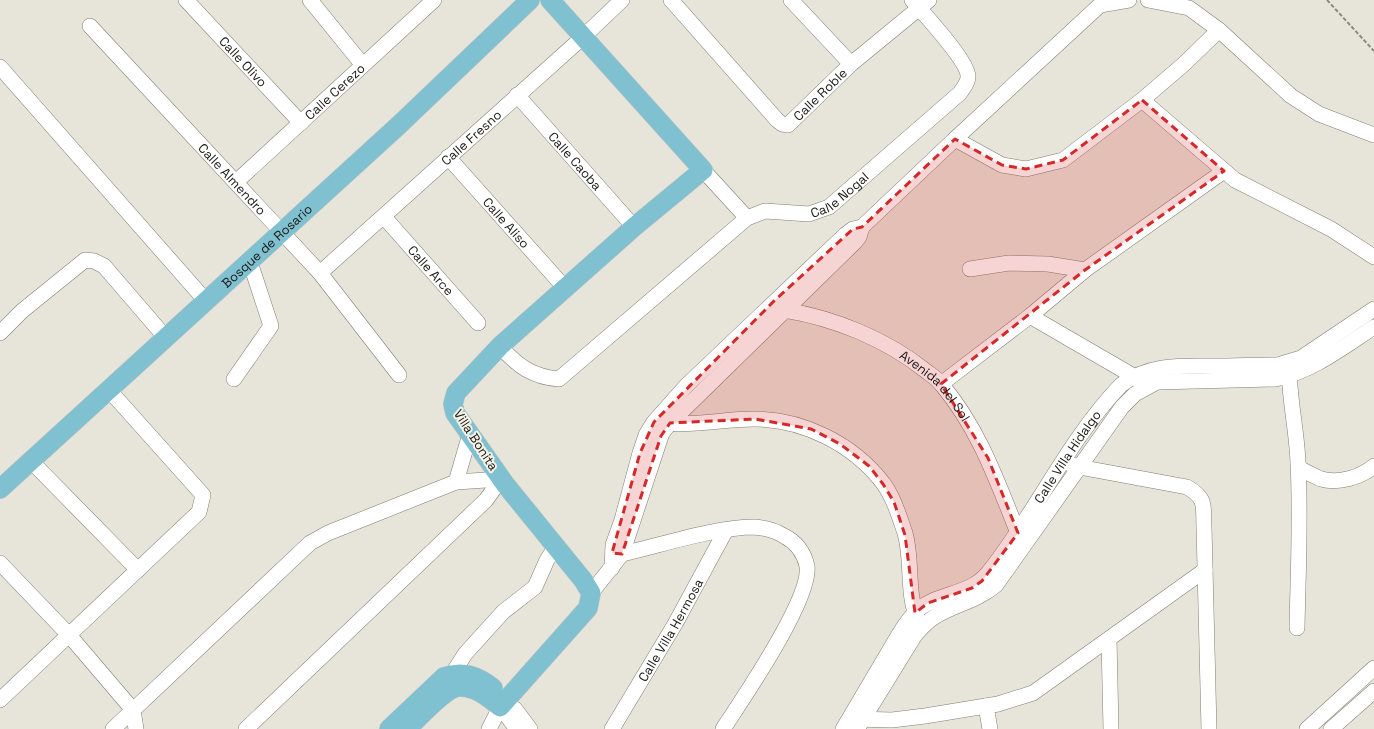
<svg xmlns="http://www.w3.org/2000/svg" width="1374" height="729" font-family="'Space Grotesk',sans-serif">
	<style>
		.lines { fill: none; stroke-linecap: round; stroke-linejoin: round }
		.minor-casing { stroke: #807e73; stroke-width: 16 }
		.major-casing { stroke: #c3c3c2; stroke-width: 20 }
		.path { stroke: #8b8981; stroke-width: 2; stroke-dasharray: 4 2; stroke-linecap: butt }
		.minor { stroke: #fff; stroke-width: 15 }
		.major { stroke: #80c1d1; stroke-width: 19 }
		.marked { fill: #d62828; fill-opacity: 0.2; stroke: #d62828; stroke-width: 3; stroke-dasharray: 8 5; stroke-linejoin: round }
		.labels { text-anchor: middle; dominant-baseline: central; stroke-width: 4; stroke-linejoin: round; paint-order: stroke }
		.street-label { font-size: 13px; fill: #1a1915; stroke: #f4f2e7 }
	</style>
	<rect width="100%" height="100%" fill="#e7e5d9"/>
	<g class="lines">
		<g class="minor-casing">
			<g id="minor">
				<path id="s1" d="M186 0 301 123"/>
				<path d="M310 0 362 64"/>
				<path id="s2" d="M671 0 777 120 782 124 788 125 851 64 929 0"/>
				<path d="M791 0 851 64"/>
				<path d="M1148 0 1189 8 1219 30 1291 96 1319 114 1374 135"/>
				<path id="s3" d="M90 26 320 273 399 375"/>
				<path d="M0 67 206 301"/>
				<path id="s4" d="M517 95 634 227"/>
				<path d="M1142 100 1235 180 1331 229 1374 257"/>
				<path d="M955 139 1100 5 1129 0"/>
				<path id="s5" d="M448 157 565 288"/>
				<path d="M703 170 747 218"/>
				<path id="s6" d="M236 182 434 0"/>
				<path id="s7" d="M384 217 478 323"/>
				<path d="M970 269 1009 263 1048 264 1085 270"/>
				<path id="s8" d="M320 273 583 37 622 0"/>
				<path id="s9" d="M784 310C834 318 886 339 926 371 931 375 938 379 942 385 979 429 997 481 1018 533"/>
				<path d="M1030 316 1135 377 1140 382"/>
				<path d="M0 333 22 311 85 260 94 261 104 266 166 338"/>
				<path id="s10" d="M500 346C517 366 533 377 559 379L747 218 765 211 809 214 829 207 960 93C963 88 968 83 968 77 969 62 923 13 912 0"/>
				<path d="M1289 366C1289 399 1297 431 1298 463 1301 518 1298 573 1297 628"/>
				<path d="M234 379 271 326 250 262"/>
				<path d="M941 384 1030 316 1085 270 1224 171"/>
				<path d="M666 423C695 426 725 419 754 419 803 419 853 444 883 483 894 498 899 516 905 533 913 561 906 593 918 620"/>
				<path d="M31 461 138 570"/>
				<path d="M1070 464 1079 467 1187 487C1207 499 1203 505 1204 527L1209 729"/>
				<path d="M1299 468C1306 472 1314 476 1321 479 1339 484 1361 477 1374 466"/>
				<path d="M456 482 470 434"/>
				<path d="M615 553 622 554C662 545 715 527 755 527 765 528 776 531 784 536 796 542 804 553 807 566 812 598 742 700 723 729"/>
				<path d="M0 563 69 635 133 710 136 729"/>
				<path d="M612 568 613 545 622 520 640 453 646 435 654 422 686 386 845 235 853 229 862 227 955 139 1002 165 1026 169 1063 160 1142 100 1184 64 1219 30"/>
				<path d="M591 593 622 554 662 433 670 423 855 242 859 237 862 227"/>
				<path d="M1109 639 1111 729"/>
				<path d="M457 682 453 673 465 654 503 612 535 587 547 560 556 546"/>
				<path d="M0 700 199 512 203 495 109 390"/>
				<path d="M986 706 990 729"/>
				<path d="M515 709 530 729"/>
				<path d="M854 719 892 720 925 716 998 704 1033 693 1205 570"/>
				<path d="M113 729 310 543 328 533 456 482 501 479"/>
				<path d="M246 729 486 500 501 479"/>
				<path d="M489 729 500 707 517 729"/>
				<path id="s11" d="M612 729 675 624 726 530"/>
				<path id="s12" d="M843 729C857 705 871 682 885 658 895 642 905 621 919 609 940 592 970 595 988 573 1036 513 1068 440 1121 385 1149 364 1180 366 1213 366 1235 366 1257 365 1278 365L1301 358 1374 309"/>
				<path d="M857 729 915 635C921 628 927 621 936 616 956 604 977 601 996 585L1122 407 1135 394 1157 382 1276 379C1313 371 1343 347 1374 327"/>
				<path d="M1307 729 1374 668"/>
				<path d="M1331 729 1374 691"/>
			</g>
		</g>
		<g class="major-casing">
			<g id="major">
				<path id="s13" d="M0 489 399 125 530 0"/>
				<path d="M389 729 444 677C463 670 478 676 493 688"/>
				<path d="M407 729C418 719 445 688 459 687 475 686 489 698 500 707L588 608 591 593 583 580 505 484 455 413 453 404 456 393 500 346 634 227 703 170 550 0"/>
			</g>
		</g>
		<path class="path" d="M1327 0 1374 51"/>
		<use href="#minor" class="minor"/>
		<use href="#major" class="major"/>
	</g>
	<path class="marked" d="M1142 100 1224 171 1085 270 941 384 988 458 1018 533 982 581 972 588 928 603 915 613 905 535 894 502 883 484 869 466 840 444 811 429 755 419 670 423 661 436 622 554 612 553 640 453 654 422 774 301 853 229 862 227 955 139 1002 165 1026 169 1063 160Z"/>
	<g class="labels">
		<g class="street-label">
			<text stroke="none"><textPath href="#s1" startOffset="84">Calle Olivo</textPath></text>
			<text stroke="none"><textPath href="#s6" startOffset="134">Calle Cerezo</textPath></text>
			<text stroke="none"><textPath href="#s2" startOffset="217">Calle Roble</textPath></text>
			<text stroke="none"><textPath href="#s8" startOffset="203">Calle Fresno</textPath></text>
			<text stroke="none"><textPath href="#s4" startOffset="88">Calle Caoba</textPath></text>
			<text stroke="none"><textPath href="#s3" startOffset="209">Calle Almendro</textPath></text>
			<text stroke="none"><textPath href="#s10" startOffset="417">Calle Nogal</textPath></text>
			<text stroke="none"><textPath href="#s5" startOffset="88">Calle Aliso</textPath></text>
			<text stroke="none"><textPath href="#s13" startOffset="361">Bosque de Rosario</textPath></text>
			<text stroke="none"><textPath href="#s7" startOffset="71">Calle Arce</textPath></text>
			<text stroke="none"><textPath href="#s9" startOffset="173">Avenida del Sol</textPath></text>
			<text transform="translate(476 440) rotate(57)">Villa Bonita</text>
			<text stroke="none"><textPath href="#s12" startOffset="362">Calle Villa Hidalgo</textPath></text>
			<text stroke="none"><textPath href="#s11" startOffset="115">Calle Villa Hermosa</textPath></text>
		</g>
	</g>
</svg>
